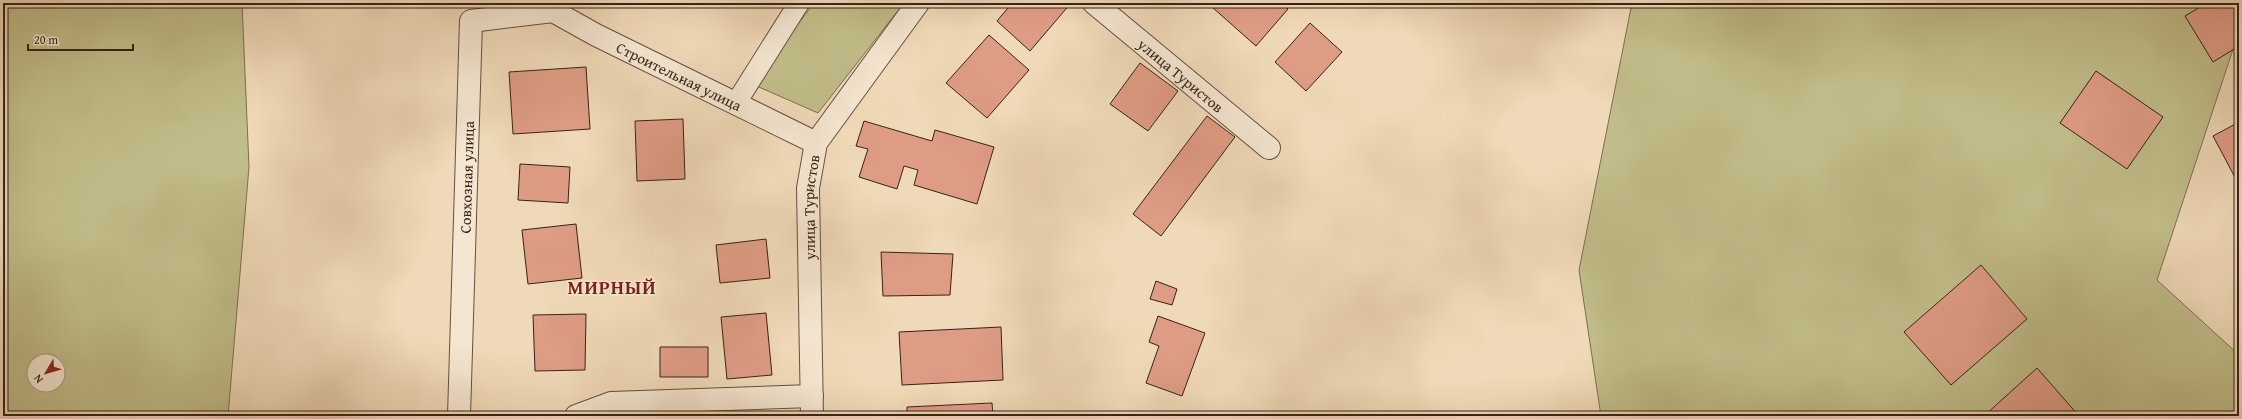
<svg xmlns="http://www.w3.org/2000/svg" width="2242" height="419" font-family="'Gentium Book Plus',serif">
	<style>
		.green { fill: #c1bd8a; stroke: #7c7050; fill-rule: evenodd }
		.building { fill: #df9c85; stroke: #362317 }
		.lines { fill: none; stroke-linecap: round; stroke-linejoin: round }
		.service-casing { stroke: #64503f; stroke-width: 22 }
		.minor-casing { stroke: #64503f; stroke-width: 24 }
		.service { stroke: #f5e6d1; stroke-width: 20 }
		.minor { stroke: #f5e6d1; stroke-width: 22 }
		.labels { text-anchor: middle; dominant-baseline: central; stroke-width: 3; stroke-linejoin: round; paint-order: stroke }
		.street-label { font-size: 15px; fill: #362317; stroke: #f5e6d1 }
		.district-label { font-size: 19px; font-weight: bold; letter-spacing: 1px; fill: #7a1f14; stroke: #f5e6d1 }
	</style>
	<rect width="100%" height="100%" fill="#f0d9b8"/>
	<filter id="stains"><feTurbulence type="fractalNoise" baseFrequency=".005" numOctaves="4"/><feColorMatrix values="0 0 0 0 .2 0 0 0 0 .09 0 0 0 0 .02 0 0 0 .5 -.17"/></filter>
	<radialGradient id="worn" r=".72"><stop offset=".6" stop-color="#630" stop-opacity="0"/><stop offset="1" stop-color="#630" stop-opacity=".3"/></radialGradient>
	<path class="green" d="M3 3H242L249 167 228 416H3ZM34 361H58V385H34Z
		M814 3H904L818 113 752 84Z
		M1632 3H2199L2239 31 2157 280 2239 355V416H1601L1579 270Z"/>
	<path class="building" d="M1012 3H1071L1030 51 997 21Z
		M1216 3H1281L1288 9 1256 46 1212 7Z
		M2207 3H2239V46L2213 62 2185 16Z
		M1310 23 1342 52 1306 91 1275 62Z
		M989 35 1029 70 987 118 946 83Z
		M1140 63 1178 91 1148 131 1110 104Z
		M586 67 590 129 513 134 509 72Z
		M2096 71 2163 117 2127 169 2060 123Z
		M1207 116 1235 137 1161 236 1133 214Z
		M683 119 685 179 637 181 635 121Z
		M864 121 932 141 935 130 994 147 977 204 914 185 918 170 904 166 897 189 859 177 868 149 856 146Z
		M2239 122V185L2213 136Z
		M520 164 570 167 568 203 518 200Z
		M576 224 582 278 528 284 522 230Z
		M766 239 770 278 720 283 716 245Z
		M881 252 953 254 950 295 883 296Z
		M1981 265 2027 319 1951 385 1904 332Z
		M1156 281 1177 289 1172 305 1150 299Z
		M766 313 772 375 727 379 721 317Z
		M586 314 585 370 535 371 533 315Z
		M1158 316 1205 333 1182 396 1146 383 1159 346 1149 342Z
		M1001 327 1003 380 902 385 899 332Z
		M660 347H708V377H660Z
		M2037 368 2079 416H1984Z
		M992 403 993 416H907V407Z"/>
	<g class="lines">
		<g class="service-casing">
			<path id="service" d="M736 103 799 3"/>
		</g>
		<g class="minor-casing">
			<g id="minor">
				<path id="s1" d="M559 3 553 11 596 35 816 143"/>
				<path id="s2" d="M1094 3 1269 148"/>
				<path id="s3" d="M459 416 471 21 553 11"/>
				<path d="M576 416 611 403 812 396"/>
				<path id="s4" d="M812 416 808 188 816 143 918 3"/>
			</g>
		</g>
		<use href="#service" class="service"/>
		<use href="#minor" class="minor"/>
	</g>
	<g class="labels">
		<g class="street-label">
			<text stroke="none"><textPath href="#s1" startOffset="152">Строительная улица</textPath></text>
			<text stroke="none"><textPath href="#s2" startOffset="113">улица Туристов</textPath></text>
			<text stroke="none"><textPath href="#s3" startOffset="239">Совхозная улица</textPath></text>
			<text stroke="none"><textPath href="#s4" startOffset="209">улица Туристов</textPath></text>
		</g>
		<g class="district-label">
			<text x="612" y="287">МИРНЫЙ</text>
		</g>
	</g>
	<rect width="2242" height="419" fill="none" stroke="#f0d9b8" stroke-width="16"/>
	<rect x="4" y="4" width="2234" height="411" fill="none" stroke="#362317" stroke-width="2"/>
	<rect x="8" y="8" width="2226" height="403" fill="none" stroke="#362317"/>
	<g transform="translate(46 373) rotate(232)"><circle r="19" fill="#f5e6d1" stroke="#a99887"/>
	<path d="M0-3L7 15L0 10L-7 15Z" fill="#8f2418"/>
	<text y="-6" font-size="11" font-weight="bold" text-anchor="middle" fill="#362317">N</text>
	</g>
	<path d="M28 44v6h105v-6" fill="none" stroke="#362317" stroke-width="2"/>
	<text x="34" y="44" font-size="12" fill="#362317" stroke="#f5e6d1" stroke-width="3" paint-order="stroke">20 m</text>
	<rect width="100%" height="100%" filter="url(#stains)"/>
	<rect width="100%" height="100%" fill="url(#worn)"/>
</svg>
